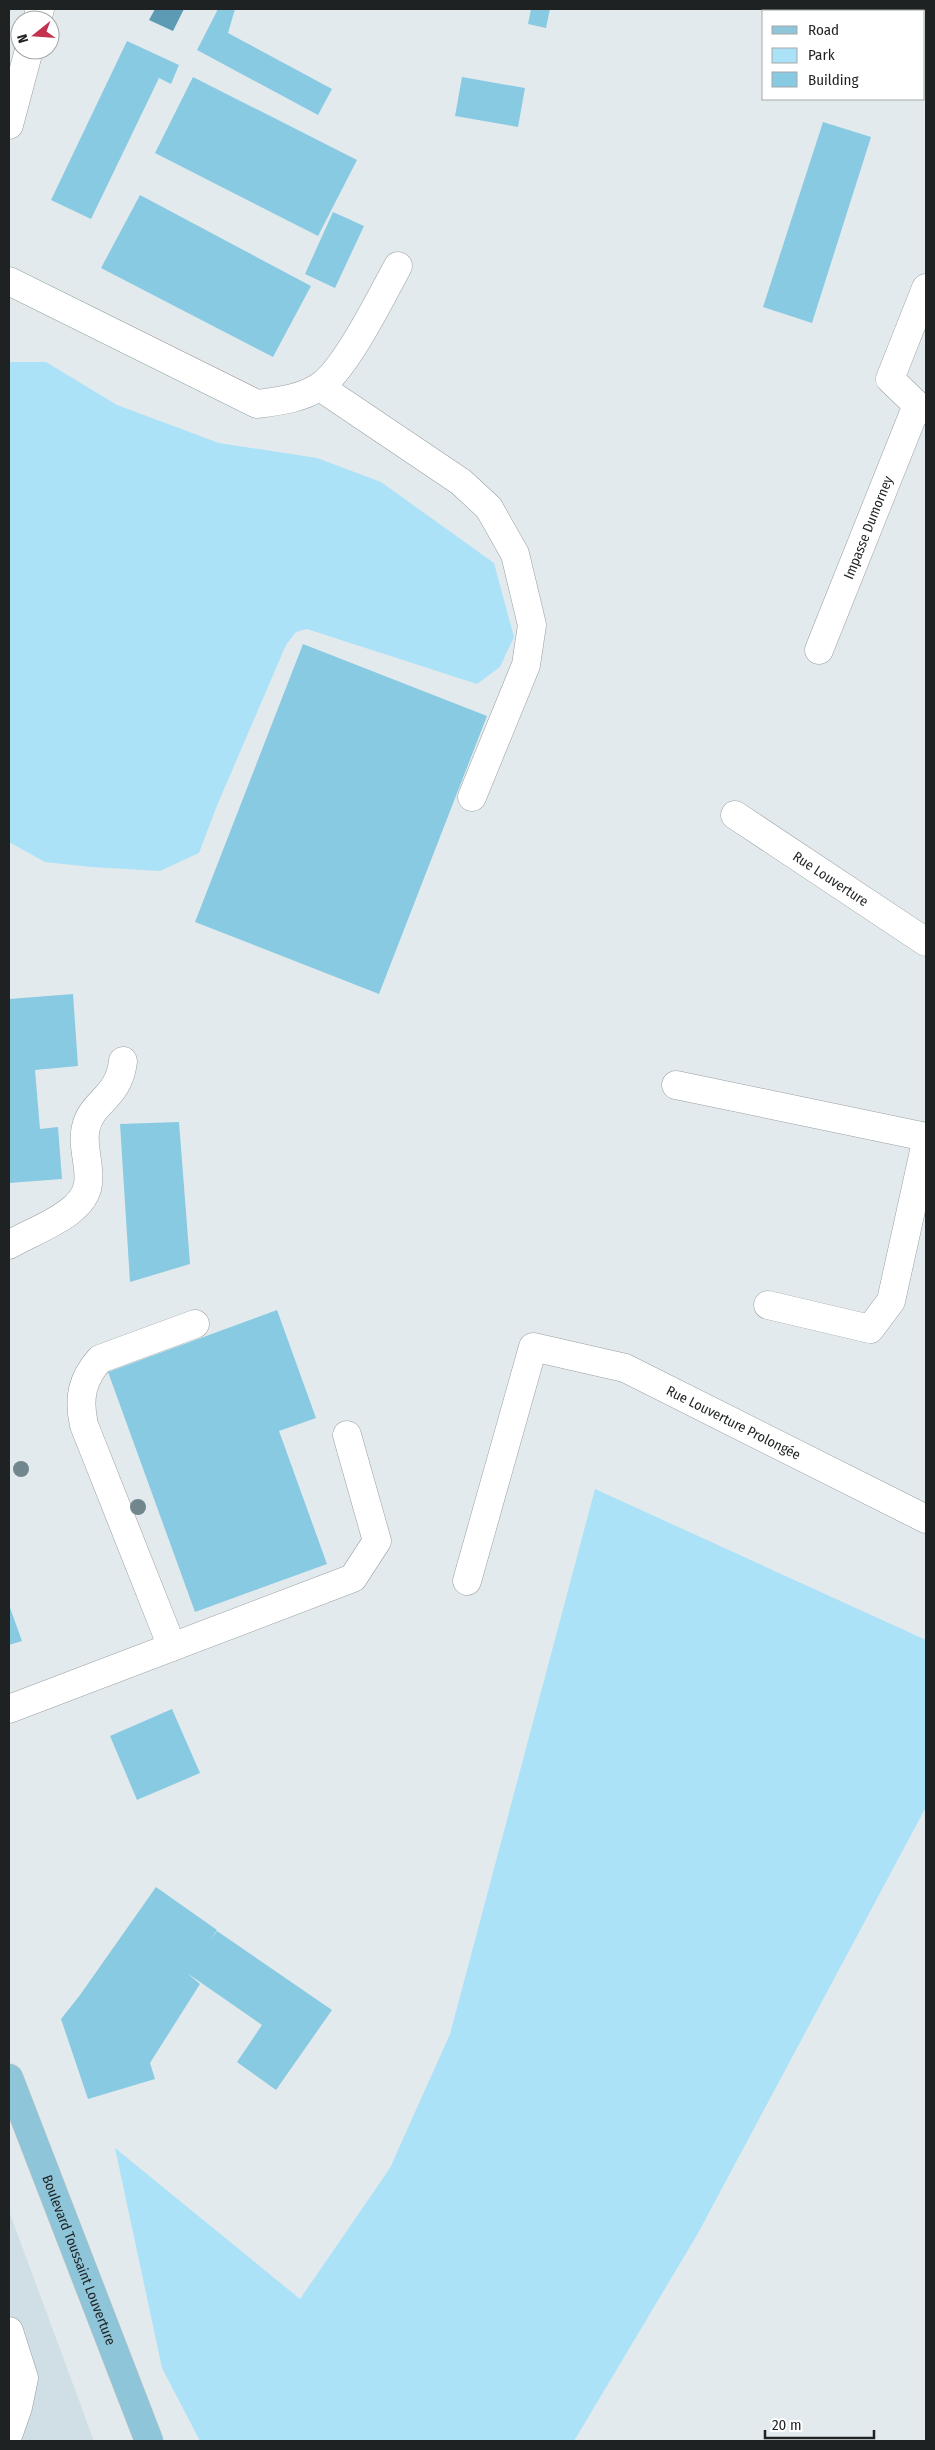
<svg xmlns="http://www.w3.org/2000/svg" width="935" height="2450" font-family="'Fira Sans Condensed',sans-serif">
	<style>
		.built { fill: #d0dfe5 }
		.green { fill: #ace2f7 }
		.water { fill: #5c9bb3 }
		.building { fill: #89cae3 }
		.lines { fill: none; stroke-linecap: round; stroke-linejoin: round }
		.minor-casing { stroke: #999fa2; stroke-width: 29 }
		.major-casing { stroke: #c5c6c6; stroke-width: 29 }
		.minor { stroke: #fff; stroke-width: 28 }
		.major { stroke: #8fc5d9; stroke-width: 28 }
		.tree { fill: #72868e }
		.labels { text-anchor: middle; dominant-baseline: central; stroke-width: 5; stroke-linejoin: round; paint-order: stroke }
		.street-label { font-size: 14px; fill: #1f2223; stroke: #fff }
	</style>
	<rect width="100%" height="100%" fill="#e3eaed"/>
	<path class="built" d="M9 2211 94 2441H9Z"/>
	<path class="green" d="M46 362 117 405 219 443 317 458 381 482 494 563 514 637 500 667 477 684 307 629 296 632 286 645 216 808 199 853 160 871 91 867 45 862 9 842V362Z
		M595 1489 926 1640V1807L697 2235 574 2441H200L162 2368 115 2148 300 2299 390 2168 450 2034Z"/>
	<path class="water" d="M155 9H184L173 31 149 20Z"/>
	<path class="building" d="M218 9H235L228 33 332 89 318 115 197 50Z
		M531 9H550L546 28 528 24Z
		M127 41 179 65 171 84 159 78 91 219 51 200Z
		M193 77 357 160 318 236 155 153Z
		M462 77 525 88 518 127 455 116Z
		M823 122 871 137 812 323 763 307Z
		M140 195 311 286 273 357 101 268Z
		M333 212 364 226 335 288 305 274Z
		M303 644 487 716 379 994 195 922Z
		M73 994 78 1066 35 1070 40 1129 58 1127 62 1179 9 1183V999Z
		M179 1122 190 1264 130 1282 120 1124Z
		M277 1310 316 1418 279 1431 327 1564 195 1612 108 1372Z
		M9 1605 22 1641 9 1645Z
		M172 1709 200 1773 137 1800 110 1736Z
		M156 1887 217 1930 209 1942 217 1931 332 2010 276 2090 237 2062 262 2025 187 1973 200 1984 150 2063 155 2079 88 2099 61 2019 80 1995Z"/>
	<g class="lines">
		<g class="minor-casing">
			<g id="minor">
				<path d="M37 20 40 9"/>
				<path d="M9 125 29 50"/>
				<path d="M9 281 257 404C279 401 300 399 319 387 345 371 382 295 398 266"/>
				<path d="M926 288 890 379 917 405 926 410"/>
				<path d="M320 387 461 482 489 508 515 554 532 625 526 665 472 797"/>
				<path id="s1" d="M819 650 917 405"/>
				<path id="s2" d="M735 815 926 942"/>
				<path d="M676 1085 926 1137"/>
				<path d="M9 1245C33 1230 84 1215 88 1184 91 1166 81 1145 86 1127 92 1101 119 1098 123 1061"/>
				<path d="M768 1305 870 1329 891 1301 926 1142"/>
				<path id="s3" d="M467 1581 533 1347 625 1368 926 1519"/>
				<path d="M172 1647 84 1425C78 1398 82 1379 100 1359L195 1324"/>
				<path d="M9 1709 353 1578 377 1541 347 1435"/>
				<path d="M9 2331 24 2378 18 2407 9 2433"/>
			</g>
		</g>
		<g class="major-casing">
			<g id="major">
				<path id="s4" d="M9 2078 149 2441"/>
			</g>
		</g>
		<use href="#minor" class="minor"/>
		<use href="#major" class="major"/>
	</g>
	<g class="tree">
		<circle cx="21" cy="1469" r="8"/>
		<circle cx="138" cy="1507" r="8"/>
	</g>
	<g class="labels">
		<g class="street-label">
			<text stroke="none"><textPath href="#s1" startOffset="132">Impasse Dumorney</textPath></text>
			<text stroke="none"><textPath href="#s2" startOffset="115">Rue Louverture</textPath></text>
			<text stroke="none"><textPath href="#s3" startOffset="459">Rue Louverture Prolongée</textPath></text>
			<text stroke="none"><textPath href="#s4" startOffset="195">Boulevard Toussaint Louverture</textPath></text>
		</g>
	</g>
	<rect width="935" height="2450" fill="none" stroke="#1f2223" stroke-width="20"/>
	<rect x="762" y="10" width="162" height="90" fill="#ffffff" stroke="#a5a7a7"/>
	<rect x="772" y="26" width="25" height="8" fill="#8fc5d9" stroke="#a5a7a7"/>
	<text x="808" y="35" font-size="15" fill="#1f2223">Road</text>
	<rect x="772" y="48" width="25" height="15" fill="#ace2f7" stroke="#a5a7a7"/>
	<text x="808" y="60" font-size="15" fill="#1f2223">Park</text>
	<rect x="772" y="72" width="25" height="15" fill="#89cae3" stroke="#a5a7a7"/>
	<text x="808" y="85" font-size="15" fill="#1f2223">Building</text>
	<g transform="translate(35 35) rotate(253)"><circle r="24" fill="#ffffff" stroke="#a5a7a7"/>
	<path d="M0-4L9 19L0 12L-9 19Z" fill="#c33350"/>
	<text y="-8" font-size="14" font-weight="bold" text-anchor="middle" fill="#1f2223">N</text>
	</g>
	<path d="M765 2430v8h109v-8" fill="none" stroke="#1f2223" stroke-width="2.5"/>
	<text x="772" y="2430" font-size="15" fill="#1f2223" stroke="#ffffff" stroke-width="4" paint-order="stroke">20 m</text>
</svg>
